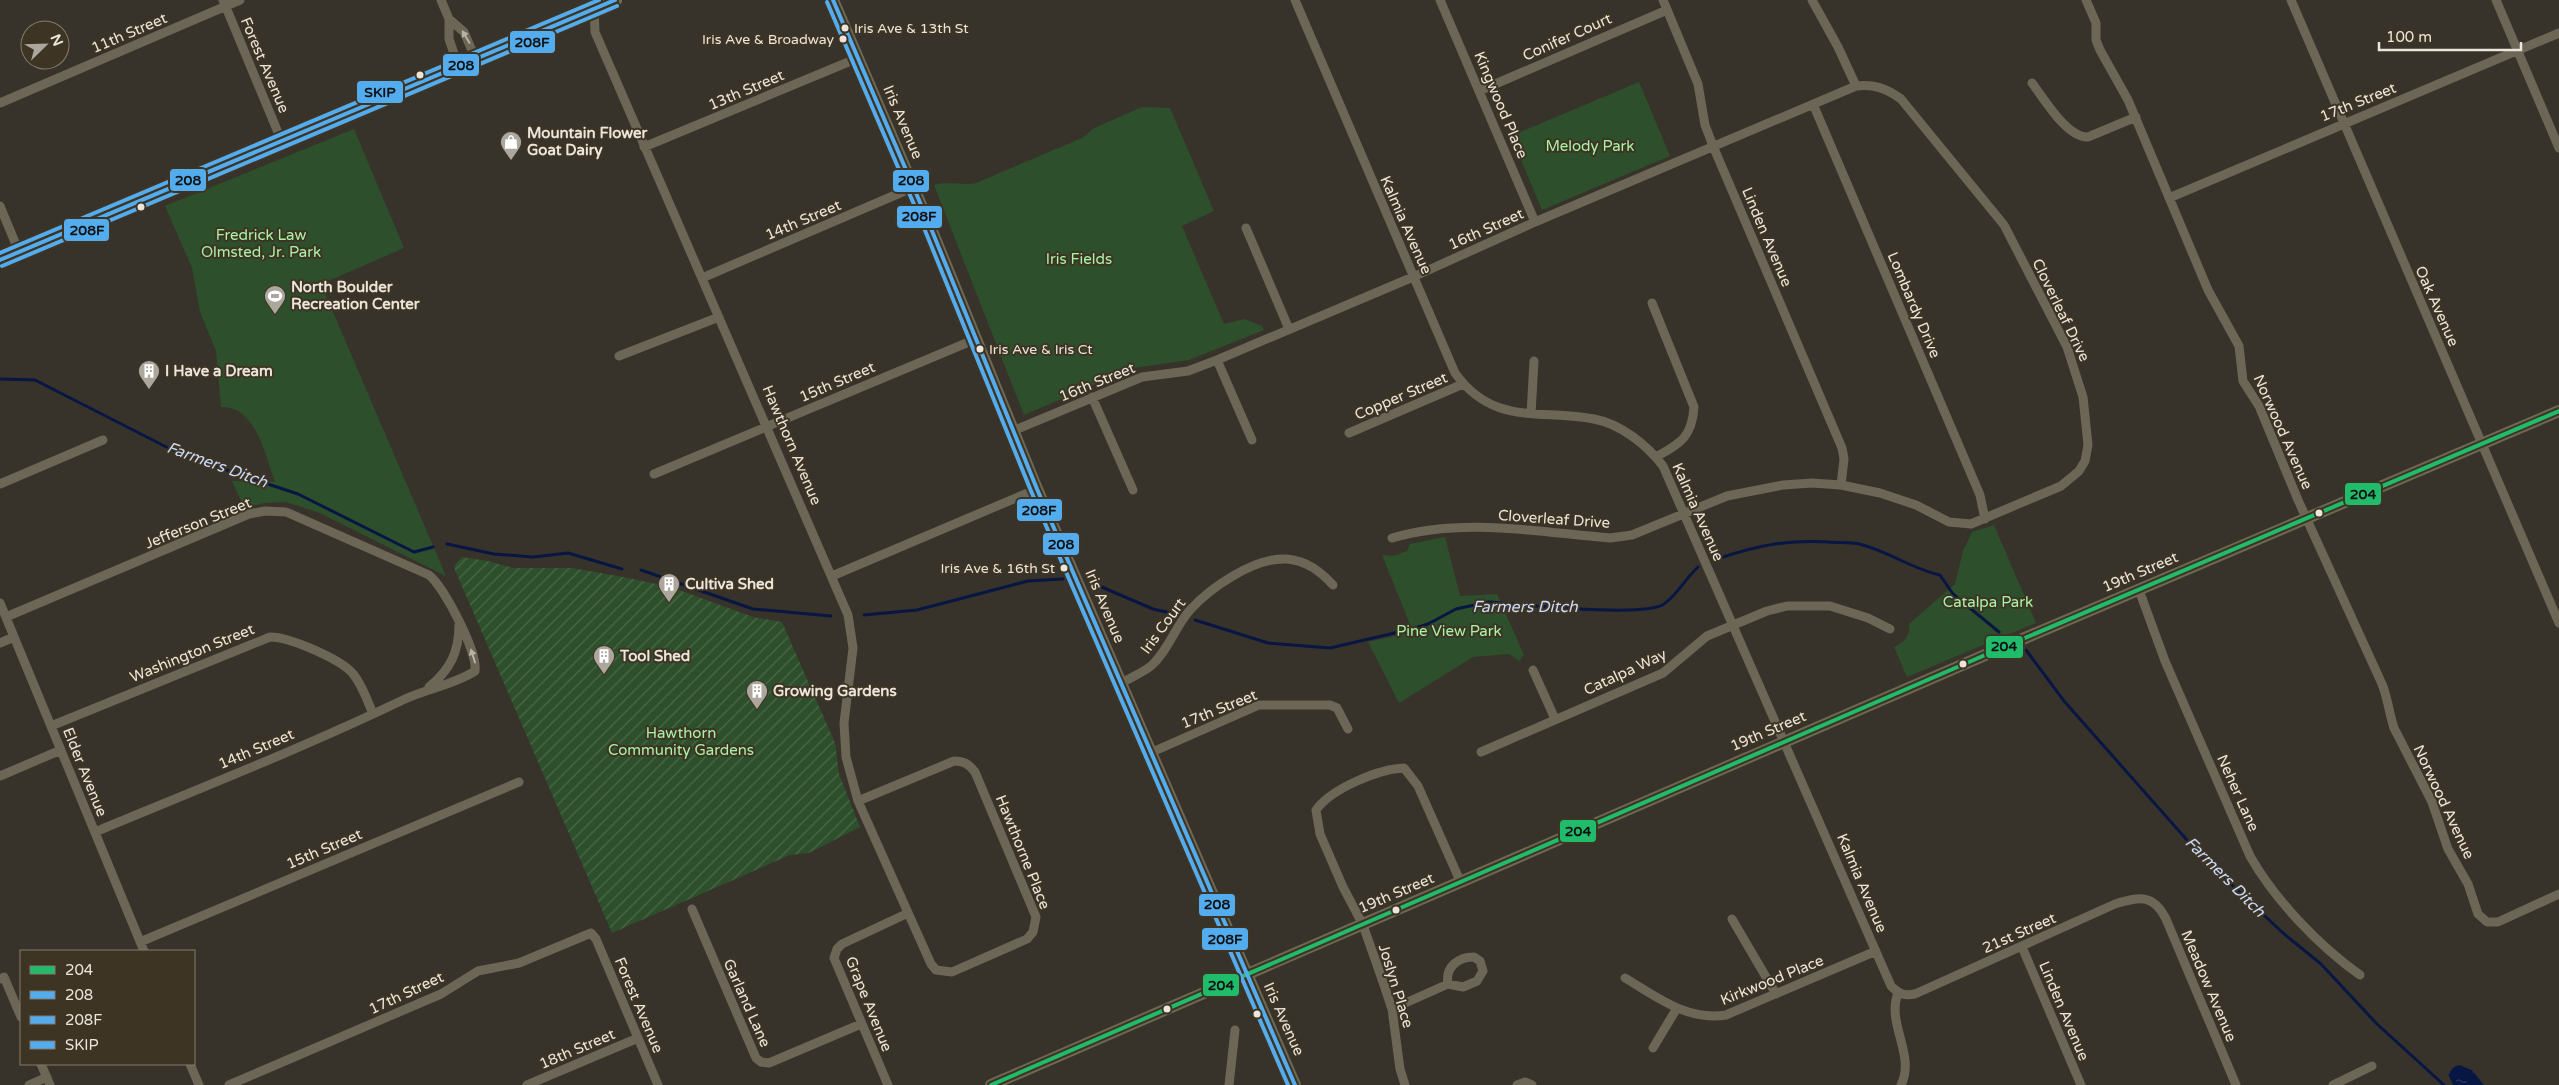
<svg xmlns="http://www.w3.org/2000/svg" width="2559" height="1085" font-family="'Varela Round',sans-serif">
	<style>
		.green { fill: #2d4f2b }
		.garden { fill: url(#garden-furrows) }
		.water { fill: url(#water-ripples) }
		.lines { fill: none; stroke-linecap: round; stroke-linejoin: round }
		.stream { stroke: #081644; stroke-width: 3 }
		.street { stroke: #6c6656; stroke-width: 9 }
		.secondary { stroke: #6e6853; stroke-width: 12 }
		.primary { stroke: #756e55; stroke-width: 14 }
		.bus-1-casing { stroke: #3e3424; stroke-width: 8 }
		.bus-2-casing { stroke: #3e3424; stroke-width: 8 }
		.bus-3-casing { stroke: #3e3424; stroke-width: 8 }
		.bus-4-casing { stroke: #3e3424; stroke-width: 8 }
		.bus-1 { stroke: #20bc6c; stroke-width: 4 }
		.bus-2 { stroke: #53acee; stroke-width: 4 }
		.bus-3 { stroke: #53acee; stroke-width: 4 }
		.bus-4 { stroke: #53acee; stroke-width: 4 }
		.oneway { fill: #b8b2a6 }
		.bus-dot { fill: #ebe5db; stroke: #3e3424; stroke-width: 2 }
		.labels { text-anchor: middle; dominant-baseline: central; stroke-width: 4; stroke-linejoin: round; paint-order: stroke }
		.bus-label { font-size: 14px; fill: #ebe5db; stroke: #3e3424; text-anchor: start }
		.street-label { font-size: 15px; fill: #ebe5db; stroke: #3e3424 }
		.poi-label { font-size: 15px; font-weight: bold; fill: #ebe5db; stroke: #3e3424; text-anchor: start }
		.park-label { font-size: 15px; fill: #a7f4a6; stroke: #3e3424 }
		.water-label { font-size: 16px; font-style: italic; fill: #c9dafd; stroke: #3e3424 }
		.line-badge { stroke: #3e3424; stroke-width: 2 }
		.pale-badge-label { font-size: 14px; text-anchor: middle; font-weight: bold; fill: #111 }
	</style>
	<defs>
		<pattern id="garden-furrows" width="10" height="10" patternUnits="userSpaceOnUse" patternTransform="scale(1.25)"><rect width="10" height="10" fill="#2d4f2b"/><path d="M-1 1l2-2M0 10L10 0M9 11l2-2" fill="none" stroke="#4c6849"/></pattern>
		<pattern id="water-ripples" width="26" height="14" patternUnits="userSpaceOnUse" patternTransform="scale(1.25)"><rect width="26" height="14" fill="#081644"/><path d="M2 4q2-2 4 0t4 0M15 11q2-2 4 0t4 0" fill="none" stroke="#2c385e"/></pattern>
	</defs>
	<rect width="100%" height="100%" fill="#38332a"/>
	<path class="green" d="M1639 82 1670 156 1542 210 1511 136Z
		M1142 107 1170 108 1214 211 1182 226 1224 324 1244 319 1262 326 1264 330 1189 360 1134 368 1024 415 934 185C949 181 962 186 976 183L1082 138 1094 128Z
		M354 129 404 248 321 284 446 576 320 513 286 502 264 503 244 508 232 481 275 482C265 455 256 406 221 407L216 351 200 312 192 268 165 206Z
		M1994 525 2036 623 1907 677 1894 647C1904 642 1911 636 1909 624L1955 584 1963 551 1972 532Z
		M1445 537 1460 596 1497 594 1524 655 1519 661 1509 654 1473 657 1399 703 1368 642 1413 632 1382 555 1393 556 1407 551 1410 544Z"/>
	<path class="garden" d="M462 557 488 561 513 568H572L623 577 671 587 753 617 782 622 835 743 839 774 860 827 809 853 790 855 612 933 455 570 454 566Z"/>
	<path class="water" d="M2459 1065 2472 1070 2484 1085H2453L2448 1074 2454 1067Z"/>
	<g class="lines">
		<path class="stream" d="M0 379 35 380 184 456 298 494 414 552 433 547
			M447 544 494 554 533 557 568 553 622 569
			M1717 559C1758 545 1785 540 1829 542 1838 543 1850 542 1859 544 1888 551 1912 569 1940 575L1953 594 1999 632
			M641 570 753 609 831 616
			M1097 585 1153 609 1175 614
			M864 615 917 610 1028 581 1063 579
			M1195 620 1268 643 1330 648 1412 629 1428 624 1456 609 1489 602C1519 604 1645 618 1664 604 1677 595 1686 578 1698 567
			M2026 650 2064 701 2202 857 2283 933 2321 964 2377 1024 2444 1085"/>
		<path class="street" d="M223 0 282 142
			M441 0 449 19V39L459 68
			M1295 0 1455 373C1493 426 1539 409 1594 419 1621 424 1647 445 1663 466L1891 986C1899 994 1904 996 1915 994L2115 904C2139 897 2153 893 2166 919L2236 1085
			M1440 0 1535 222
			M1663 0 1698 84 1705 125 1713 146 1842 448 1844 459 1841 485
			M1812 0 1838 47 1856 86
			M2086 0 2096 23V40L2100 50 2128 100 2208 290 2239 346 2243 381 2259 406 2298 500 2382 684C2388 699 2389 713 2394 728L2432 802 2448 849 2468 884 2478 914 2487 922H2498L2559 894
			M2291 0 2559 623
			M2496 0 2559 148
			M594 9 595 32 848 615 853 648 844 723 846 757 858 801 931 964 936 970 952 972 1027 939 1033 932 1036 917 975 772C969 764 964 761 954 761L858 801
			M449 19 464 32 476 60
			M2032 83C2045 100 2067 138 2088 137L2136 117
			M1479 91 1667 10
			M0 103 240 0
			M1813 104 1980 495 1985 519
			M644 147 858 58
			M2169 198 2559 33
			M0 206 19 252
			M1246 228 1289 329
			M702 278 914 187
			M1652 303 1694 407C1692 437 1681 443 1656 457
			M619 356 719 317
			M1217 360 1252 440
			M1092 397 1133 490
			M1531 414 1534 361
			M1013 431 1142 377 1188 371 1217 360 1413 277 1535 222 1856 86C1874 84 1886 88 1901 99L2004 225 2067 347 2083 397 2088 445 2085 461 2079 471 2061 486 1971 524 1949 522 1916 505 1880 493 1841 485 1812 483 1783 485 1727 496 1632 535 1610 538C1538 532 1462 517 1392 538
			M1349 433 1463 384
			M654 474 976 339
			M0 484 103 440
			M832 576 1037 489
			M2139 590 2165 661 2250 856C2275 900 2319 946 2360 975
			M0 603 144 951
			M6 617 249 514 265 511 286 512 429 575C444 587 478 652 475 671 456 684 426 689 405 699 303 748 198 789 95 832
			M0 643 14 637
			M1533 670 1555 719
			M1121 683C1130 678 1142 673 1151 666 1168 651 1175 627 1190 610 1211 587 1255 557 1287 559 1307 561 1320 571 1333 585
			M429 687C450 670 459 652 459 625
			M51 726 270 637C290 637 343 660 354 675 363 687 368 702 373 714
			M1481 752 1663 673 1707 636 1767 611 1787 606H1830L1868 618 1890 629
			M1150 753 1259 705H1330L1337 708 1348 729
			M0 776 61 750
			M692 909 756 1058 761 1062 769 1063 861 1024
			M1732 919 1776 994
			M140 942 519 782
			M2022 947 2081 1085
			M1625 978C1657 997 1687 1021 1726 1015L1876 951
			M0 979 4 977 21 1017
			M1898 993C1886 1024 1916 1055 1901 1085
			M1392 1009 1448 984 1463 987 1477 981 1483 971 1480 961 1474 957C1458 957 1445 967 1448 984
			M1653 1048 1677 1008
			M41 1064 50 1085
			M190 1064 199 1085
			M29 1085 47 1077
			M229 1085 441 994 478 971 519 963 591 933 596 939 658 1085
			M527 1085 638 1038
			M888 1085 834 958 837 949 842 944 906 914
			M1229 1085 1235 1030
			M1405 1085 1400 1069 1392 1009 1384 985 1363 925 1343 887 1320 834 1316 810C1331 789 1378 769 1404 768L1418 786 1461 883
			M1517 1085 1525 1082 1532 1085
			M2333 1085 2372 1066"/>
		<path class="secondary" d="M833 0 928 221 1037 489 1295 1085
			M991 1085 1999 649 2559 411"/>
		<path class="primary" d="M0 260 615 0"/>
		<g class="bus-1-casing">
			<path id="bus-1" d="M991 1085 1999 649 2559 411"/>
		</g>
		<g class="bus-2-casing">
			<path id="bus-2" d="M833 0 928 221 1037 489 1295 1085
				M0 260 615 0"/>
		</g>
		<g class="bus-3-casing">
			<path id="bus-3" d="M827 2 922 223 1031 491 1288 1085
				M2 266 617 6"/>
		</g>
		<g class="bus-4-casing">
			<path id="bus-4" d="M0 253 599 0"/>
		</g>
		<use href="#bus-1" class="bus-1"/>
		<use href="#bus-2" class="bus-2"/>
		<use href="#bus-3" class="bus-3"/>
		<use href="#bus-4" class="bus-4"/>
	</g>
	<defs><path id="oneway-solid" d="M-6-.8H1V-3.2L6.5 0L1 3.2V.8H-6Z" transform="scale(1.25)"/></defs>
	<g class="oneway">
		<use href="#oneway-solid" transform="translate(466 37) rotate(-121)"/>
		<use href="#oneway-solid" transform="translate(473 656) rotate(-107)"/>
	</g>
	<defs>
		<g id="shop-pin" transform="scale(1.125)"><path d="M0 17L-7.5 6A9.5 9.5 0 1 1 7.5 6Z" fill="#aca79d" stroke="#3e3424"/><path d="M-5-2.5h2.3a2.7 3.5 0 0 1 5.4 0H5L5.5 6h-11ZM-1.5-2.5h3a1.5 2.3 0 0 0-3 0Z" fill="#fff"/></g>
		<g id="stadium-pin" transform="scale(1.125)"><path d="M0 17L-7.5 6A9.5 9.5 0 1 1 7.5 6Z" fill="#aca79d" stroke="#3e3424"/><path d="M0-5a6.5 5 0 1 0 0 10a6.5 5 0 1 0 0-10ZM-3.5-1.8h7v3.6h-7Z" fill="#fff"/></g>
		<g id="building-pin" transform="scale(1.125)"><path d="M0 17L-7.5 6A9.5 9.5 0 1 1 7.5 6Z" fill="#aca79d" stroke="#3e3424"/><path d="M-4-6H4V6H1V3H-1V6H-4ZM-2.5-4.3h1.7v1.8h-1.7ZM.8-4.3h1.7v1.8H.8ZM-2.5-1h1.7V.8h-1.7ZM.8-1h1.7V.8H.8Z" fill="#fff"/></g>
	</defs>
	<g fill-rule="evenodd">
		<use href="#shop-pin" x="511" y="142"/>
		<use href="#stadium-pin" x="275" y="296"/>
		<use href="#building-pin" x="149" y="371"/>
		<use href="#building-pin" x="669" y="584"/>
		<use href="#building-pin" x="604" y="656"/>
		<use href="#building-pin" x="757" y="691"/>
	</g>
	<g class="bus-dot">
		<circle cx="845" cy="28" r="4.5"/>
		<circle cx="843" cy="39" r="4.5"/>
		<circle cx="420" cy="75" r="4.5"/>
		<circle cx="141" cy="207" r="4.5"/>
		<circle cx="980" cy="349" r="4.5"/>
		<circle cx="2319" cy="513" r="4.5"/>
		<circle cx="1064" cy="568" r="4.5"/>
		<circle cx="1963" cy="664" r="4.5"/>
		<circle cx="1396" cy="910" r="4.5"/>
		<circle cx="1167" cy="1009" r="4.5"/>
		<circle cx="1257" cy="1014" r="4.5"/>
	</g>
	<g class="labels">
		<g class="bus-label">
			<text x="854" y="28">Iris Ave &amp; 13th St</text>
			<text x="834" y="39" text-anchor="end">Iris Ave &amp; Broadway</text>
			<text x="989" y="349">Iris Ave &amp; Iris Ct</text>
			<text x="1055" y="568" text-anchor="end">Iris Ave &amp; 16th St</text>
		</g>
		<g class="street-label">
			<text transform="translate(129 33) rotate(-23)">11th Street</text>
			<text transform="translate(1567 37) rotate(-24)">Conifer Court</text>
			<text transform="translate(265 65) rotate(67)">Forest Avenue</text>
			<text transform="translate(746 90) rotate(-23)">13th Street</text>
			<text transform="translate(2358 102) rotate(-22)">17th Street</text>
			<text transform="translate(1501 105) rotate(67)">Kingwood Place</text>
			<text transform="translate(903 122) rotate(67)">Iris Avenue</text>
			<text transform="translate(803 220) rotate(-23)">14th Street</text>
			<text transform="translate(1406 225) rotate(66)">Kalmia Avenue</text>
			<text transform="translate(1486 229) rotate(-24)">16th Street</text>
			<text transform="translate(1767 237) rotate(67)">Linden Avenue</text>
			<text transform="translate(1914 305) rotate(67)">Lombardy Drive</text>
			<text transform="translate(2437 306) rotate(66)">Oak Avenue</text>
			<text transform="translate(2061 310) rotate(64)">Cloverleaf Drive</text>
			<text transform="translate(837 382) rotate(-23)">15th Street</text>
			<text transform="translate(1097 382) rotate(-22)">16th Street</text>
			<text transform="translate(1401 396) rotate(-23)">Copper Street</text>
			<text transform="translate(2283 432) rotate(66)">Norwood Avenue</text>
			<text transform="translate(792 445) rotate(67)">Hawthorn Avenue</text>
			<text transform="translate(1698 512) rotate(66)">Kalmia Avenue</text>
			<text transform="translate(1554 519) rotate(4)">Cloverleaf Drive</text>
			<text transform="translate(198 523) rotate(-22)">Jefferson Street</text>
			<text transform="translate(2140 572) rotate(-23)">19th Street</text>
			<text transform="translate(1105 606) rotate(67)">Iris Avenue</text>
			<text transform="translate(1163 626) rotate(-54)">Iris Court</text>
			<text transform="translate(192 653) rotate(-22)">Washington Street</text>
			<text transform="translate(1625 672) rotate(-25)">Catalpa Way</text>
			<text transform="translate(1219 709) rotate(-22)">17th Street</text>
			<text transform="translate(1768 731) rotate(-23)">19th Street</text>
			<text transform="translate(256 749) rotate(-23)">14th Street</text>
			<text transform="translate(85 772) rotate(68)">Elder Avenue</text>
			<text transform="translate(2238 793) rotate(66)">Neher Lane</text>
			<text transform="translate(2444 802) rotate(65)">Norwood Avenue</text>
			<text transform="translate(324 849) rotate(-23)">15th Street</text>
			<text transform="translate(1023 852) rotate(68)">Hawthorne Place</text>
			<text transform="translate(1862 883) rotate(67)">Kalmia Avenue</text>
			<text transform="translate(1396 893) rotate(-23)">19th Street</text>
			<text transform="translate(2019 933) rotate(-24)">21st Street</text>
			<text transform="translate(1772 980) rotate(-22)">Kirkwood Place</text>
			<text transform="translate(1396 986) rotate(73)">Joslyn Place</text>
			<text transform="translate(2209 986) rotate(67)">Meadow Avenue</text>
			<text transform="translate(406 993) rotate(-25)">17th Street</text>
			<text transform="translate(747 1003) rotate(66)">Garland Lane</text>
			<text transform="translate(869 1004) rotate(68)">Grape Avenue</text>
			<text transform="translate(639 1005) rotate(67)">Forest Avenue</text>
			<text transform="translate(2064 1011) rotate(67)">Linden Avenue</text>
			<text transform="translate(1284 1019) rotate(66)">Iris Avenue</text>
			<text transform="translate(577 1049) rotate(-23)">18th Street</text>
		</g>
		<g class="poi-label">
			<text x="527" y="133">Mountain Flower<tspan x="527" dy="17">Goat Dairy</tspan></text>
			<text x="291" y="287">North Boulder<tspan x="291" dy="17">Recreation Center</tspan></text>
			<text x="165" y="371">I Have a Dream</text>
			<text x="685" y="584">Cultiva Shed</text>
			<text x="620" y="656">Tool Shed</text>
			<text x="773" y="691">Growing Gardens</text>
		</g>
		<g class="park-label">
			<text x="1590" y="146">Melody Park</text>
			<text x="261" y="235">Fredrick Law<tspan x="261" dy="17">Olmsted, Jr. Park</tspan></text>
			<text x="1079" y="259">Iris Fields</text>
			<text x="1988" y="602">Catalpa Park</text>
			<text x="1449" y="631">Pine View Park</text>
			<text x="681" y="733">Hawthorn<tspan x="681" dy="17">Community Gardens</tspan></text>
		</g>
		<g class="water-label">
			<text transform="translate(217 465) rotate(20)">Farmers Ditch</text>
			<text x="1525" y="607">Farmers Ditch</text>
			<text transform="translate(2225 877) rotate(45)">Farmers Ditch</text>
		</g>
	</g>
	<g class="line-badge">
		<rect x="509" y="30" width="47" height="24" rx="5" fill="#53acee"/>
		<rect x="442" y="53" width="38" height="24" rx="5" fill="#53acee"/>
		<rect x="356" y="80" width="48" height="24" rx="5" fill="#53acee"/>
		<rect x="169" y="168" width="38" height="24" rx="5" fill="#53acee"/>
		<rect x="892" y="169" width="38" height="24" rx="5" fill="#53acee"/>
		<rect x="896" y="205" width="47" height="24" rx="5" fill="#53acee"/>
		<rect x="63" y="218" width="47" height="24" rx="5" fill="#53acee"/>
		<rect x="2344" y="482" width="38" height="24" rx="5" fill="#20bc6c"/>
		<rect x="1016" y="498" width="47" height="24" rx="5" fill="#53acee"/>
		<rect x="1042" y="532" width="38" height="24" rx="5" fill="#53acee"/>
		<rect x="1985" y="635" width="39" height="24" rx="5" fill="#20bc6c"/>
		<rect x="1559" y="819" width="38" height="24" rx="5" fill="#20bc6c"/>
		<rect x="1198" y="893" width="38" height="24" rx="5" fill="#53acee"/>
		<rect x="1201" y="927" width="48" height="24" rx="5" fill="#53acee"/>
		<rect x="1202" y="973" width="38" height="24" rx="5" fill="#20bc6c"/>
	</g>
	<g class="pale-badge-label">
		<text x="532" y="47">208F</text>
		<text x="461" y="70">208</text>
		<text x="380" y="97">SKIP</text>
		<text x="188" y="185">208</text>
		<text x="911" y="185">208</text>
		<text x="919" y="221">208F</text>
		<text x="87" y="235">208F</text>
		<text x="2363" y="499">204</text>
		<text x="1039" y="515">208F</text>
		<text x="1061" y="549">208</text>
		<text x="2004" y="651">204</text>
		<text x="1578" y="836">204</text>
		<text x="1217" y="909">208</text>
		<text x="1225" y="944">208F</text>
		<text x="1221" y="990">204</text>
	</g>
	<rect x="20" y="950" width="175" height="115" fill="#3e3424" stroke="#837b6d"/>
	<rect x="30" y="966" width="25" height="8" fill="#20bc6c" stroke="#837b6d"/>
	<text x="65" y="975" font-size="15" fill="#ebe5db">204</text>
	<rect x="30" y="991" width="25" height="8" fill="#53acee" stroke="#837b6d"/>
	<text x="65" y="1000" font-size="15" fill="#ebe5db">208</text>
	<rect x="30" y="1016" width="25" height="8" fill="#53acee" stroke="#837b6d"/>
	<text x="65" y="1025" font-size="15" fill="#ebe5db">208F</text>
	<rect x="30" y="1041" width="25" height="8" fill="#53acee" stroke="#837b6d"/>
	<text x="65" y="1050" font-size="15" fill="#ebe5db">SKIP</text>
	<g transform="translate(45 45) rotate(67)"><circle r="24" fill="#3e3424" stroke="#837b6d"/>
	<path d="M0-4L9 19L0 12L-9 19Z" fill="#aca79d"/>
	<text y="-8" font-size="14" font-weight="bold" text-anchor="middle" fill="#ebe5db">N</text>
	</g>
	<path d="M2379 42v8h142v-8" fill="none" stroke="#ebe5db" stroke-width="2.5"/>
	<text x="2386" y="42" font-size="15" fill="#ebe5db" stroke="#3e3424" stroke-width="4" paint-order="stroke">100 m</text>
</svg>
